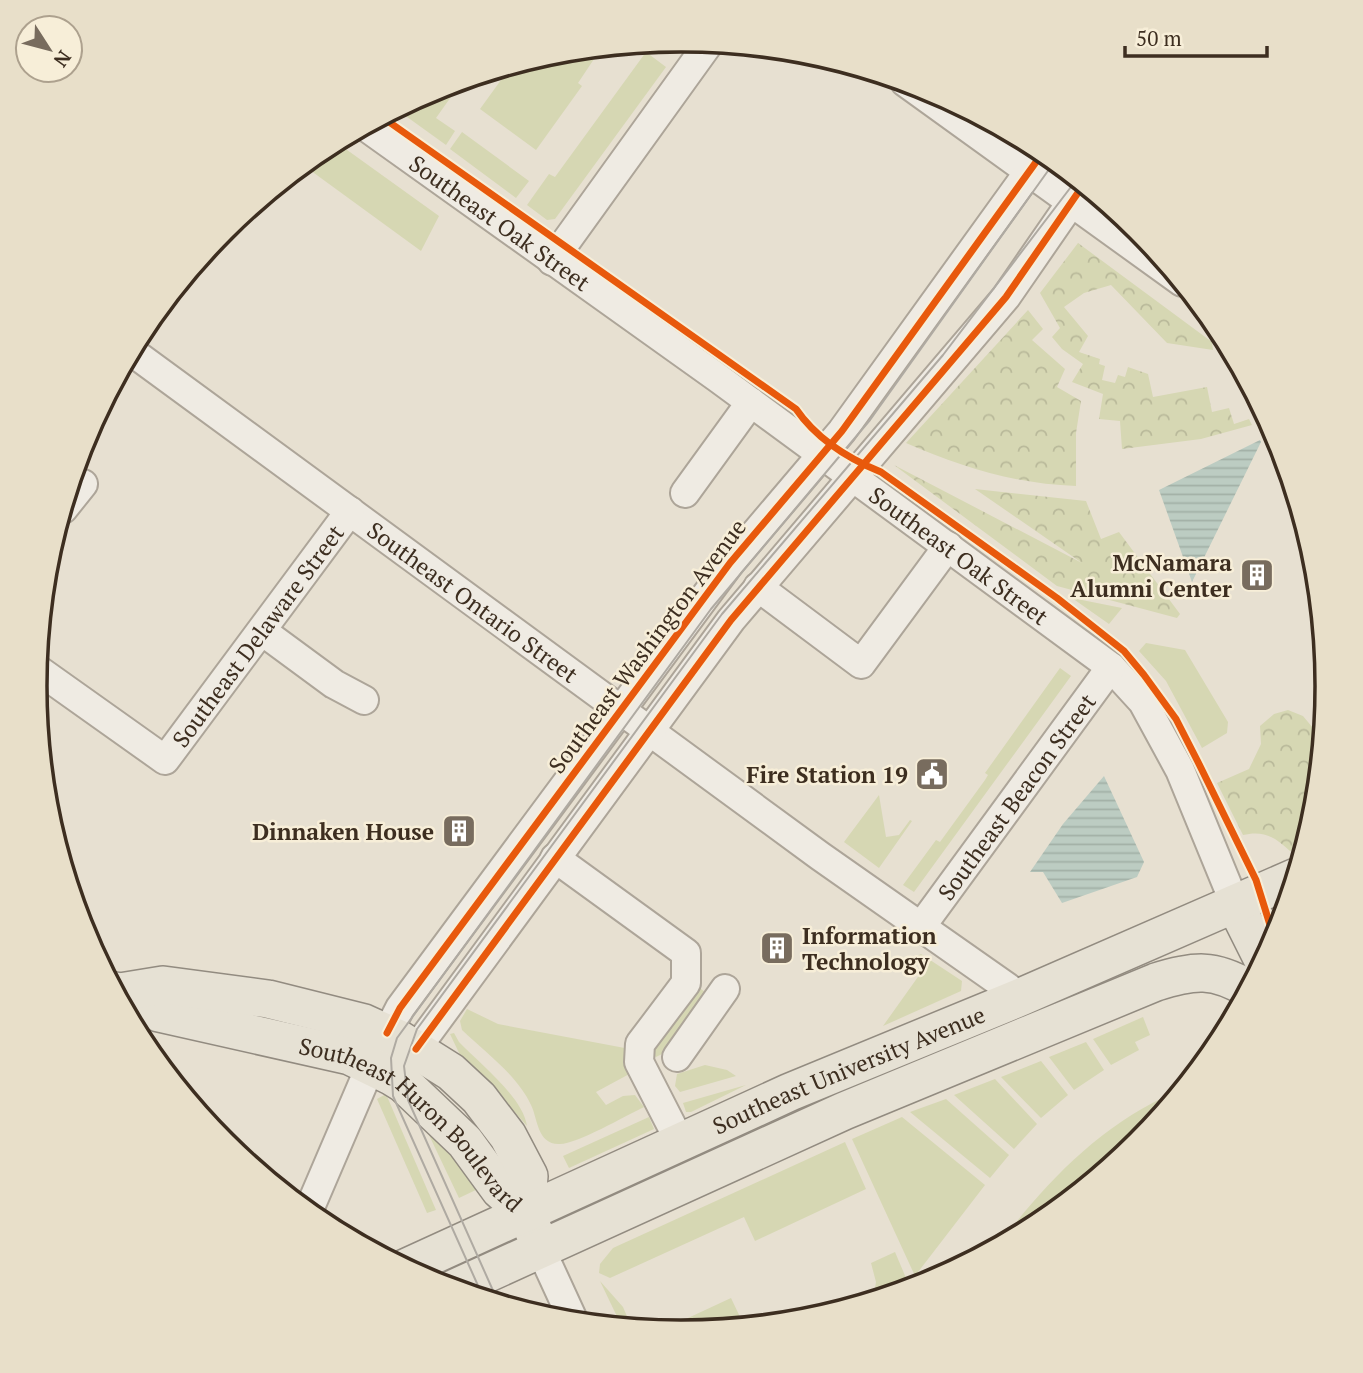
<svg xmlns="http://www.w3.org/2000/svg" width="1363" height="1373" font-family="'PT Serif',serif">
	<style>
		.green { fill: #d6d7b3 }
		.forest { fill: url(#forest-crowns) }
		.water { fill: url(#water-rules) }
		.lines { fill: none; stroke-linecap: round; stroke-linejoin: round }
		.minor-casing { stroke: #ada599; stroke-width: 32 }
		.major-casing { stroke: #928b80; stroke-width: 40 }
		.minor { stroke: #efebe3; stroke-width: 28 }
		.major { stroke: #e6e1d4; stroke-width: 37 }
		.tram { stroke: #afaaa2; stroke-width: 2 }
		.cycleway-casing { stroke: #f7eed8; stroke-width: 11 }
		.cycleway { stroke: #e8590c; stroke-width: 7 }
		.labels { text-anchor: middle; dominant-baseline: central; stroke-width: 5; stroke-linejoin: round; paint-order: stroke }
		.street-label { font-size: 23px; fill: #3d2e20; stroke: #f7eed8 }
		.poi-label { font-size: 23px; font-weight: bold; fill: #3d2e20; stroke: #f7eed8; text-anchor: end }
		.rim { fill: none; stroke: #3d2e20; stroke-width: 3.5 }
	</style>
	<defs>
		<pattern id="forest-crowns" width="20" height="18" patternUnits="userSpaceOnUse" patternTransform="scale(1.75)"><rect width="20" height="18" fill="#d6d7b3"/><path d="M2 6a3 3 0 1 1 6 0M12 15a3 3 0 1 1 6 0" fill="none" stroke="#b9b99a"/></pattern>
		<pattern id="water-rules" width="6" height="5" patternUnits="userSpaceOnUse" patternTransform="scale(1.75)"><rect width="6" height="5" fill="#bcccc2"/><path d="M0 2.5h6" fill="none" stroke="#a2b0a6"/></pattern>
	</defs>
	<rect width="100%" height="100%" fill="#e7e0d1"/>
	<path class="green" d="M575 50 594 59 578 83 582 86 536 150 480 109 511 66 556 52Z
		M646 52 666 67 555 219 547 220 527 205 549 174 555 177Z
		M463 80 436 118 455 131 446 145 396 109 434 89Z
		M462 132 529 181 516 198 450 149Z
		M336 142 439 216 421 251 303 165Z
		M1072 598 1122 608 1109 624Z
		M1146 643 1185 650 1228 722 1227 733 1202 748 1166 681 1139 651Z
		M1060 668 1071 676 914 892 903 885 936 840 940 842 985 780 988 775 985 773Z
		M879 795 886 837 899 835 910 820 912 821 879 868 844 842Z
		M921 954 962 981 961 991 883 1026 925 967 913 958Z
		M697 986 709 995 668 1051 656 1057 652 1054 654 1042Z
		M467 1009 498 1024 630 1049 633 1072 596 1092 606 1105 623 1096 635 1095 644 1107C625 1116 577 1144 560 1144 537 1145 538 1119 531 1105 518 1076 485 1052 462 1030L460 1021Z
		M1143 1017 1150 1035 1135 1042 1139 1050 1111 1065 1093 1039Z
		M454 1033 459 1042C479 1063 523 1097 527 1126L481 1074 460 1055 450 1034Z
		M1086 1042 1104 1070 1074 1090 1049 1057Z
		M1041 1061 1068 1095 1041 1118 1001 1077Z
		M705 1065 727 1070 736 1076 680 1092 675 1086 677 1074Z
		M995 1079 1037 1124 1014 1149 954 1095Z
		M746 1085 691 1112H686L683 1103Z
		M386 1094 436 1210 427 1213 377 1099Z
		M1164 1097 1168 1107C1121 1165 1061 1213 996 1248 1043 1186 1094 1131 1164 1097Z
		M946 1099 1009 1155 990 1178 910 1112Z
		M418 1112 480 1188 459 1198Z
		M649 1117 654 1129 569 1168 563 1156Z
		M902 1117 985 1185 915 1276 852 1139Z
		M845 1142 866 1189 755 1241 744 1217 610 1278 599 1273 600 1264 613 1248Z
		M895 1252 909 1285 905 1291 873 1301 876 1282 871 1263Z
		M600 1281 623 1307 632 1328 622 1327Z
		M731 1298 741 1319C714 1331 689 1334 660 1331Z"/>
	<path class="forest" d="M1078 243 1212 342 1213 350 1167 343 1111 285 1084 293 1064 307 1088 336 1079 352 1100 359 1099 364 1105 366 1102 380 1115 383 1118 375 1125 377 1128 367 1148 374 1153 397 1207 387 1212 412 1229 408 1234 424 1249 419 1252 425 1201 439 1122 449 1120 421 1099 419 1103 394 1072 382 1083 364 1062 349 1052 337 1060 328 1040 293Z
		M1028 310 1043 329 1032 340 1065 369 1057 387 1081 401 1076 433V486C1015 484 962 467 906 443Z
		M894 465 1082 563 975 489 1086 501 1101 539 1119 532 1180 614 1177 618 1057 586Z
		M1288 710 1303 716 1323 740 1315 813 1306 844 1290 851C1275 837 1263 830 1243 835L1217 783 1249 769 1261 744 1260 726 1274 714Z"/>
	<path class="water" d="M1260 440 1261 442 1192 582 1159 490Z
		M1104 776 1144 862 1137 877 1062 903 1043 872H1030L1063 824Z"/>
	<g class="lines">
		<g class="minor-casing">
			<g id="minor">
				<path d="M905 82 1182 282"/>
				<path id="s1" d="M365 126 718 378 1111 667 1143 702 1180 770 1235 904"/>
				<path d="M552 261 709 43"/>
				<path id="s2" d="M131 351 820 856 1021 997"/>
				<path d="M685 493 751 402"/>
				<path d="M63 509 83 484"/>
				<path d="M758 587 861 664 948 546"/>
				<path d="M262 631 334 684 364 700"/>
				<path id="s3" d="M37 669 165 760 350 511"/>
				<path d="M555 858 686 953V983L640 1044 639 1062 680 1142"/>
				<path id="s4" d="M920 928 1111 667"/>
				<path d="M397 1056 416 1049 731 620 1006 297 1084 184"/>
				<path d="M677 1057 725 989"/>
				<path d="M308 1212 371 1065 400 1008 730 563 842 431 1044 151"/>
				<path d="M540 1248 574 1322"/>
			</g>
		</g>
		<g class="major-casing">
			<g id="major">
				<path d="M1235 904 1264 962"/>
				<path id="s5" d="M115 991 159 1013 350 1056 391 1076 404 1084 465 1142 500 1190 526 1213 535 1234"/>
				<path d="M120 992 163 985 268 999 364 1023 397 1038 451 1072 479 1098 508 1136 529 1176 526 1213"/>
				<path id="s6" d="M405 1268 790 1092 1021 997 1296 877"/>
				<path d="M453 1289 844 1111 1156 982C1194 970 1214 968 1249 989"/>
			</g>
		</g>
		<use href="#minor" class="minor"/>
		<use href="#major" class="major"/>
		<path class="tram" d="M484 1299 393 1096 391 1058 397 1038 711 609 870 420 1055 161
			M499 1304 408 1100 404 1066 417 1029 722 614 943 355 1077 179"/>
		<g class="cycleway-casing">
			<path id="cycleway" d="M382 117 796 409C816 438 849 459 881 472L1057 598 1124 651 1144 675 1176 719 1198 762 1256 880 1275 941
				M387 1033 400 1008 730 563 842 431 1044 151
				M416 1049 731 620 1006 297 1084 184"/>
		</g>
		<use href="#cycleway" class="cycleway"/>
	</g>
	<defs>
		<g id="building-square" transform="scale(1.75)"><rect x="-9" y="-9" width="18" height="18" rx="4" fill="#786c5e" stroke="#f7eed8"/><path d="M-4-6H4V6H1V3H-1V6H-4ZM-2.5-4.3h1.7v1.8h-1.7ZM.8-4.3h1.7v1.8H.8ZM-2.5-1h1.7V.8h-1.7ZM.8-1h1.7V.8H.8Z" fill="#fff"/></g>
		<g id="civic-square" transform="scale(1.75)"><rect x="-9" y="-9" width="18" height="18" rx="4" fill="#786c5e" stroke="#f7eed8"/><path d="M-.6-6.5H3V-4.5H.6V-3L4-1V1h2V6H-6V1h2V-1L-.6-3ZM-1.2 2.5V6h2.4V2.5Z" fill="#fff"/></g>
	</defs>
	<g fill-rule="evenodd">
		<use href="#building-square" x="1257" y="575"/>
		<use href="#civic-square" x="932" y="774"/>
		<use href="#building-square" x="459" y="831"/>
		<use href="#building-square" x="777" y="948"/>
	</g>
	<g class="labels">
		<g class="street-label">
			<text stroke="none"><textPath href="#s1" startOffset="166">Southeast Oak Street</textPath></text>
			<text stroke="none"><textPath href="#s1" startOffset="733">Southeast Oak Street</textPath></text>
			<text stroke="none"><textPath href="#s2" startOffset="424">Southeast Ontario Street</textPath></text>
			<text stroke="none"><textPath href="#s3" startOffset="312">Southeast Delaware Street</textPath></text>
			<text transform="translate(647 646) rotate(-53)">Southeast Washington Avenue</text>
			<text stroke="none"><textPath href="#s4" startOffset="163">Southeast Beacon Street</textPath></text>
			<text stroke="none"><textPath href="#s6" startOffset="486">Southeast University Avenue</textPath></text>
			<text stroke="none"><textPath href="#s5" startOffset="334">Southeast Huron Boulevard</textPath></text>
		</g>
		<g class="poi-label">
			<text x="1232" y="562">McNamara<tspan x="1232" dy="26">Alumni Center</tspan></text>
			<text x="908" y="774">Fire Station 19</text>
			<text x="434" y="831">Dinnaken House</text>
			<text x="802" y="935" text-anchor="start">Information<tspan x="802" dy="26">Technology</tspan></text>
		</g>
	</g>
	<path d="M0 0H1363V1373H0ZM47 686a634 634 0 1 1 1268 0a634 634 0 1 1-1268 0Z" fill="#e8dfc9" fill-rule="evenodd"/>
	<path class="rim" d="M47 686a634 634 0 1 1 1268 0a634 634 0 1 1-1268 0Z"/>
	<g transform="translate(49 49) rotate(126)"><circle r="33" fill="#f7eed8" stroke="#ada18e" stroke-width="2"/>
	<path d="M0-5L12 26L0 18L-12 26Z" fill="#786c5e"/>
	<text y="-10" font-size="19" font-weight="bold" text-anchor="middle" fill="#3d2e20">N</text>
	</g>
	<path d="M1125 46v10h142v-10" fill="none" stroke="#3d2e20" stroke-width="3.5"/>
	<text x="1136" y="46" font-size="21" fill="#3d2e20" stroke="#f7eed8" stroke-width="5" paint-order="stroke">50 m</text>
</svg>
